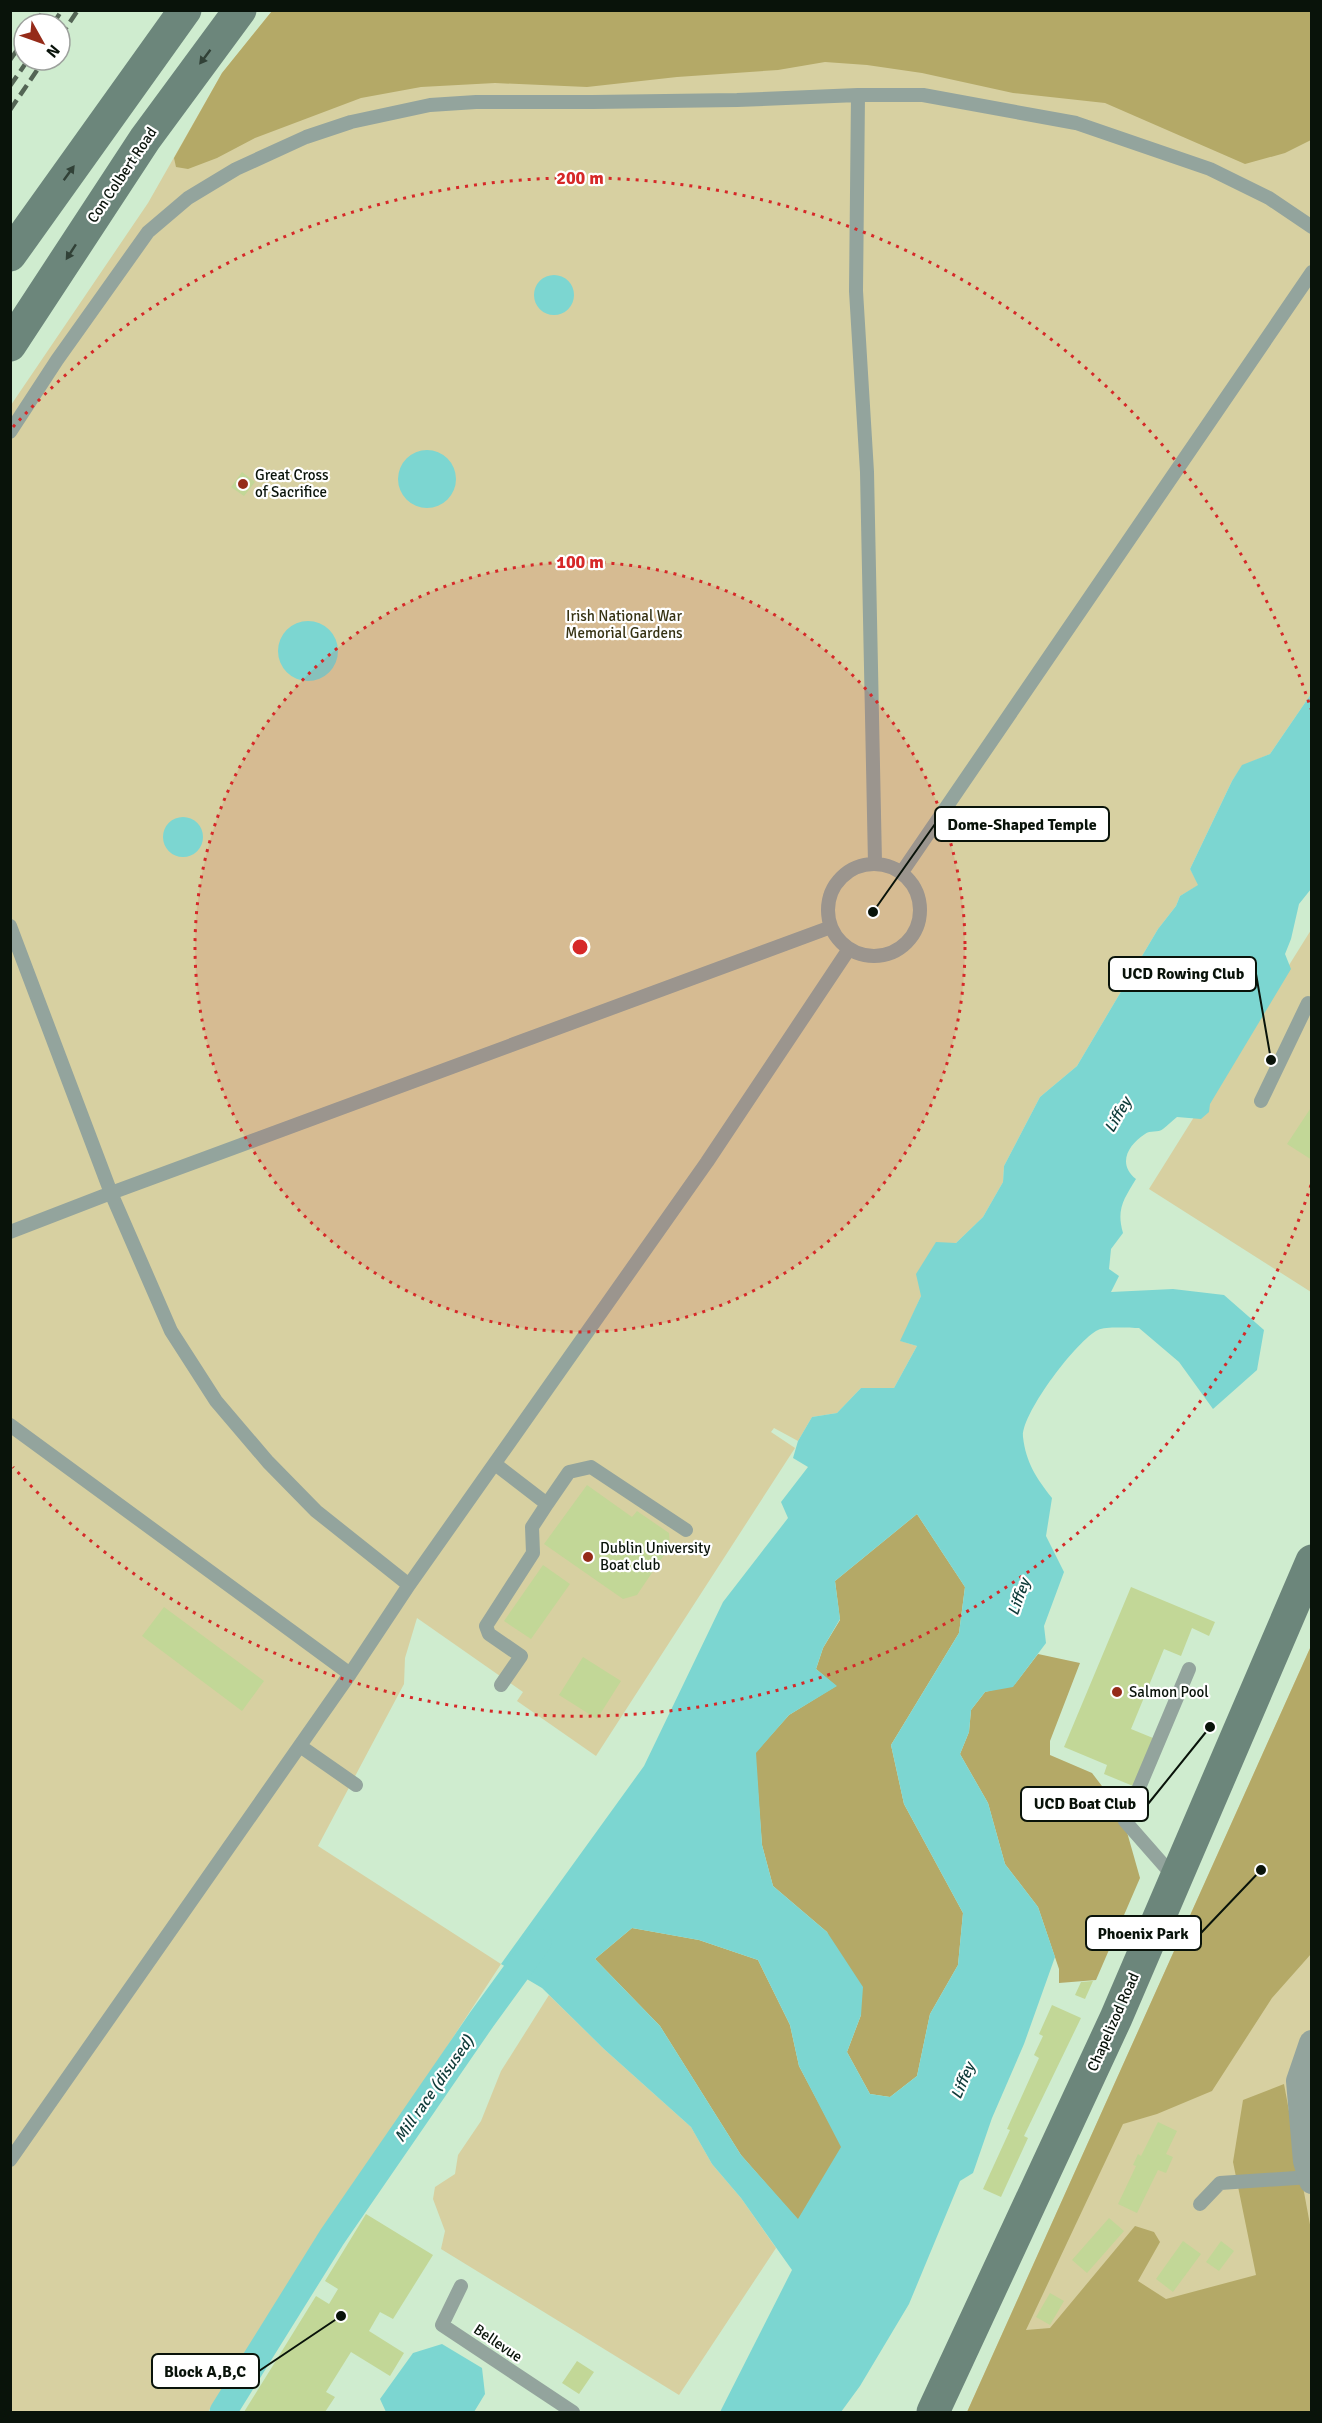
<svg xmlns="http://www.w3.org/2000/svg" width="1322" height="2423" font-family="Signika,sans-serif">
	<style>
		.green { fill: #d7d0a1 }
		.forest { fill: #b4a967 }
		.water { fill: #7cd6d1; fill-rule: evenodd }
		.lines { fill: none; stroke-linecap: round; stroke-linejoin: round }
		.canal { stroke: #7cd6d1; stroke-width: 27 }
		.building { fill: #c2d797 }
		.lane { stroke: #93a49d; stroke-width: 14 }
		.street { stroke: #93a49d; stroke-width: 26 }
		.secondary { stroke: #6c867b; stroke-width: 33 }
		.rail { stroke: #546555; stroke-width: 4.5; stroke-dasharray: 12 6; stroke-linecap: butt }
		.oneway { fill: #314137 }
		.ring { fill: none; stroke: #d62828; stroke-width: 3; stroke-dasharray: 3 6 }
		.poi-dot { fill: #952b19; stroke: #fff; stroke-width: 2 }
		.labels { text-anchor: middle; dominant-baseline: central; stroke-width: 4.5; stroke-linejoin: round; paint-order: stroke }
		.street-label { font-size: 15px; fill: #09130a; stroke: #fff }
		.poi-label { font-size: 15px; fill: #09130a; stroke: #fff; text-anchor: start }
		.park-label { font-size: 15px; fill: #363213; stroke: #fff }
		.water-label { font-size: 16px; font-style: italic; fill: #0f3b39; stroke: #fff }
		.centre { fill: #d62828; stroke: #fff; stroke-width: 3 }
		.ring-label { font-size: 18px; text-anchor: middle; font-weight: bold; fill: #d62828; stroke: #fff; stroke-width: 4.5; stroke-linejoin: round; paint-order: stroke }
		.leader { fill: none; stroke: #09130a; stroke-width: 2 }
		.callout-dot { fill: #09130a; stroke: #fff; stroke-width: 2 }
		.callout { fill: #fff; stroke: #09130a; stroke-width: 2 }
		.callout-label { font-size: 16px; text-anchor: middle; font-weight: bold; fill: #09130a }
	</style>
	<rect width="100%" height="100%" fill="#cfeccf"/>
	<path class="green" d="M272 11H1311V694L1270 754 1242 766 1232 781 1190 869 1199 885 1180 896 1176 906 1158 929 1077 1066 1040 1097 1004 1166 1003 1182 983 1217 956 1243 921 1296 901 1341 917 1346 894 1388H861L837 1413 812 1417 798 1441 774 1428 771 1432 795 1448 596 1756 517 1701 523 1692 417 1618 405 1658 404 1684 318 1846 501 1964 208 2412H11V405L148 203 222 73Z
		M1311 930V1292L1149 1189Z
		M1311 1646V2412H967Z
		M549 1995 604 2049 691 2127 712 2164 741 2198 776 2248 679 2395 441 2249 445 2231 433 2199 435 2187 455 2174 458 2155 481 2121 501 2071Z"/>
	<path class="forest" d="M272 11H1311V140L1285 153 1245 164 1105 103 1013 93 922 73 867 65 825 62 778 70 677 77 587 87 495 83 421 87 361 98 255 138 217 158 188 169 176 167 174 158 222 73Z
		M917 1514 965 1587 959 1633 891 1745 904 1804 963 1913 958 1965 930 2014 917 2076 890 2097 870 2094 847 2052 861 2015 827 1932 773 1886 762 1845 755 1753 789 1715 836 1686 816 1669 823 1648 840 1620 835 1581Z
		M1311 1646V1954L1272 1998 1212 2091 1157 2114 1123 2124 1026 2330 1050 2328 1135 2226 1154 2232 1160 2242 1138 2281 1166 2299 1256 2275 1233 2162 1243 2100 1284 2084 1311 2230V2412H967Z
		M1038 1654 1080 1663 1050 1741V1755L1092 1773 1121 1811 1140 1878 1096 1980 1059 1983V1969L1038 1907 1005 1864 988 1803 960 1754 969 1732 971 1710 985 1692 1015 1684Z
		M632 1928 699 1940 758 1960 790 2025 799 2066 842 2147 798 2220 741 2155 660 2026 595 1959Z"/>
	<path class="water" d="M534 295a20 20 0 1 1 40 0a20 20 0 1 1-40 0Z
		M398 479a29 29 0 1 1 58 0a29 29 0 1 1-58 0Z
		M278 651a30 30 0 1 1 60 0a30 30 0 1 1-60 0Z
		M1311 694V889L1299 904 1291 939 1285 954 1291 969 1210 1104 1209 1112 1201 1119 1177 1117C1172 1121 1168 1125 1163 1129 1158 1133 1150 1130 1145 1134 1128 1145 1117 1164 1136 1179 1124 1199 1116 1209 1123 1233L1111 1249 1109 1269 1119 1276 1111 1292 1173 1289 1224 1295 1264 1330 1257 1370 1213 1409 1179 1362 1139 1328C1130 1328 1106 1326 1098 1330 1077 1340 1021 1414 1023 1437 1026 1463 1037 1479 1052 1498L1046 1536 1064 1572 1044 1626 1046 1643 1013 1687 985 1692 971 1710 969 1732 960 1754 988 1803 1005 1864 1038 1907 1055 1957 1024 2044 992 2118 973 2173 960 2181 909 2304 860 2386 841 2412H720L792 2270 741 2198 712 2164 691 2127 604 2049 542 1988 501 1964 644 1766 723 1602 788 1518 781 1502 808 1467 793 1458 798 1441 812 1417 837 1413 861 1388H894L917 1346 900 1341 921 1296 916 1274 936 1242 956 1243 983 1217 1003 1182 1004 1166 1040 1097 1077 1066 1158 929 1176 906 1180 896 1198 885 1190 869 1232 781 1242 765 1270 754ZM917 1514 965 1587 959 1633 891 1745 904 1804 963 1913 958 1965 930 2014 917 2076 890 2097 870 2094 847 2052 861 2015 863 1987 827 1932 773 1886 762 1845 756 1753 789 1715 837 1686 816 1669 823 1648 840 1619 835 1581ZM632 1928 699 1940 758 1960 790 2025 799 2066 841 2147 798 2219 741 2155 660 2026 595 1959Z
		M163 837a20 20 0 1 1 40 0a20 20 0 1 1-40 0Z
		M442 2344 482 2368 485 2394 474 2412H386L380 2399 413 2353Z"/>
	<g class="lines">
		<path class="canal" d="M223 2412 332 2237 482 2019 538 1942"/>
	</g>
	<path class="building" d="M242 472 255 482 244 496 231 487Z
		M1312 1106V1160L1287 1144Z
		M587 1485 632 1517 637 1511 669 1533 670 1546 637 1595 623 1599 544 1544Z
		M543 1565 570 1584 531 1639 504 1621Z
		M1131 1587 1215 1622 1209 1636 1192 1628 1181 1656 1164 1649 1131 1729 1153 1738 1133 1786 1104 1774 1107 1765 1064 1747Z
		M164 1607 264 1681 242 1711 142 1636Z
		M583 1657 621 1681 597 1719 559 1695Z
		M1093 1981 1085 1999 1075 1995 1081 1982Z
		M1052 2005 1081 2018 1024 2136 1028 2138 1001 2197 983 2189 1010 2130 1007 2129 1039 2058 1034 2055 1043 2036 1039 2034Z
		M1158 2122 1177 2131 1166 2154 1173 2157 1166 2173 1158 2170 1137 2213 1118 2204 1136 2166 1133 2165 1138 2154 1141 2156Z
		M366 2214 433 2255 393 2319 380 2312 369 2331 404 2353 390 2376 351 2352 326 2392 335 2397 325 2412H244L316 2296 329 2304 338 2289 325 2281Z
		M1109 2218 1124 2231 1087 2273 1072 2260Z
		M1183 2241 1201 2254 1173 2292 1156 2279Z
		M1221 2241 1234 2251 1219 2271 1206 2262Z
		M1050 2293 1064 2301 1050 2325 1036 2317Z
		M577 2361 594 2372 579 2394 562 2383Z"/>
	<g class="lines">
		<path class="lane" d="M858 95 856 291 867 472 875 863
			M10 432 57 360 148 232 188 198 236 169 306 137 351 122 430 105 476 102H593L737 100 858 95H923L1076 123 1210 169 1269 198 1312 227
			M828 910a46 46 0 1 1 92 0a46 46 0 1 1-92 0Z
			M902 872 1312 272
			M10 926 111 1193 10 1232
			M1261 1101 1308 1003 1312 1005
			M10 1425 350 1674
			M495 1464 547 1504 532 1527 533 1553 486 1626 489 1634 521 1656 501 1685
			M547 1504 569 1472 591 1467 686 1530
			M409 1585 316 1511 268 1462 216 1401 171 1331 111 1193 831 927
			M300 1746 356 1785
			M1175 1878 1125 1821 1189 1669
			M10 2160 350 1674 409 1585 707 1162 849 949
			M1200 2204 1220 2183 1311 2177
			M461 2286 442 2325 573 2412"/>
		<path class="street" d="M1312 2043 1299 2081 1306 2161 1312 2181"/>
		<path class="secondary" d="M10 255 185 10
			M10 345 145 139 240 10
			M933 2412 1116 2018 1312 1561"/>
		<path class="rail" d="M35 24 44 10
			M53 24 62 10
			M60 37 78 10
			M10 60 24 40
			M10 86 28 60
			M10 110 44 60"/>
	</g>
	<defs><path id="oneway-solid" d="M-6-.8H1V-3.2L6.5 0L1 3.2V.8H-6Z" transform="scale(1.5)"/></defs>
	<g class="oneway">
		<use href="#oneway-solid" transform="translate(205 57) rotate(127)"/>
		<use href="#oneway-solid" transform="translate(69 173) rotate(-54)"/>
		<use href="#oneway-solid" transform="translate(71 252) rotate(123)"/>
	</g>
	<circle cx="580" cy="947" r="385" fill="#d62828" fill-opacity=".12"/>
	<g class="ring">
		<circle cx="580" cy="947" r="385"/>
		<path d="M1311 1185A769 769 0 0 1 13 1467M13 427A769 769 0 0 1 1311 709"/>
	</g>
	<g class="poi-dot">
		<circle cx="243" cy="484" r="6"/>
		<circle cx="588" cy="1557" r="6"/>
		<circle cx="1117" cy="1692" r="6"/>
	</g>
	<g class="labels">
		<g class="street-label">
			<text transform="translate(122 175) rotate(-56)">Con Colbert Road</text>
			<text transform="translate(1113 2022) rotate(-66)">Chapelizod Road</text>
			<text transform="translate(498 2343) rotate(34)">Bellevue</text>
		</g>
		<g class="poi-label">
			<text x="255" y="475">Great Cross<tspan x="255" dy="17">of Sacrifice</tspan></text>
			<text x="600" y="1548">Dublin University<tspan x="600" dy="17">Boat club</tspan></text>
			<text x="1129" y="1692">Salmon Pool</text>
		</g>
		<g class="park-label">
			<text x="624" y="616">Irish National War<tspan x="624" dy="17">Memorial Gardens</tspan></text>
		</g>
		<g class="water-label">
			<text transform="translate(1118 1115) rotate(-60)">Liffey</text>
			<text transform="translate(1019 1597) rotate(-71)">Liffey</text>
			<text transform="translate(963 2081) rotate(-67)">Liffey</text>
			<text transform="translate(434 2089) rotate(-55)">Mill race (disused)</text>
		</g>
	</g>
	<circle cx="580" cy="947" r="9" class="centre"/>
	<g class="ring-label">
		<text x="580" y="184">200 m</text>
		<text x="580" y="568">100 m</text>
	</g>
	<path class="leader" d="M873 912L935 824M1271 1060L1256 974M1210 1727L1148 1804M1261 1870L1201 1933M341 2316L259 2371"/>
	<g class="callout-dot">
		<circle cx="873" cy="912" r="6"/>
		<circle cx="1271" cy="1060" r="6"/>
		<circle cx="1210" cy="1727" r="6"/>
		<circle cx="1261" cy="1870" r="6"/>
		<circle cx="341" cy="2316" r="6"/>
	</g>
	<g class="callout">
		<rect x="935" y="807" width="174" height="34" rx="6"/>
		<rect x="1109" y="957" width="147" height="34" rx="6"/>
		<rect x="1021" y="1787" width="127" height="34" rx="6"/>
		<rect x="1086" y="1916" width="115" height="34" rx="6"/>
		<rect x="152" y="2354" width="107" height="34" rx="6"/>
	</g>
	<g class="callout-label">
		<text x="1022" y="830">Dome-Shaped Temple</text>
		<text x="1183" y="979">UCD Rowing Club</text>
		<text x="1085" y="1809">UCD Boat Club</text>
		<text x="1143" y="1939">Phoenix Park</text>
		<text x="205" y="2377">Block A,B,C</text>
	</g>
	<rect width="1322" height="2423" fill="none" stroke="#09130a" stroke-width="24"/>
	<g transform="translate(42 42) rotate(130)"><circle r="28" fill="#ffffff" stroke="#9da19d" stroke-width="1.5"/>
	<path d="M0-4.5L10 22L0 15L-10 22Z" fill="#952b19"/>
	<text y="-9" font-size="16" font-weight="bold" text-anchor="middle" fill="#09130a">N</text>
	</g>
</svg>
